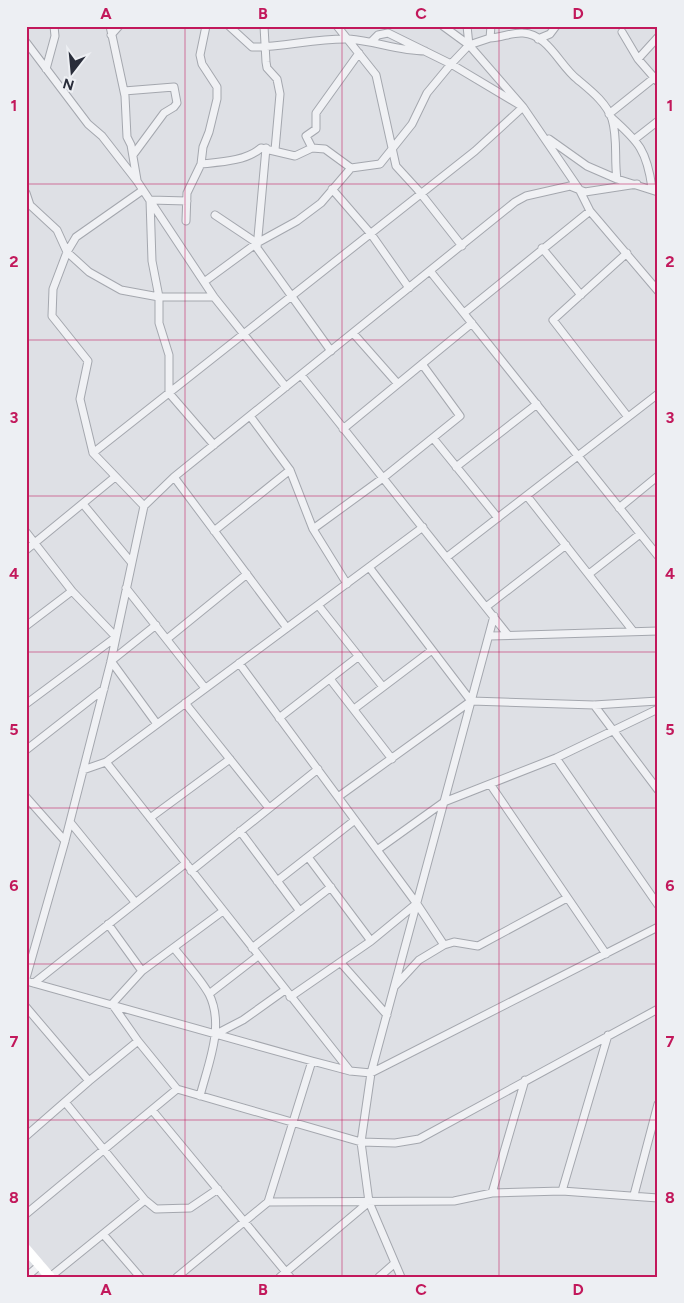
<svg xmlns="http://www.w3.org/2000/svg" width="684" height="1303" font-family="Figtree,sans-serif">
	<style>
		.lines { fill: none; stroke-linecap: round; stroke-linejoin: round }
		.street-casing { stroke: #a4a7ae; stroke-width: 9 }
		.street { stroke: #f0f1f4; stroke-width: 7 }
		.secondary { stroke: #fff; stroke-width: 10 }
		.grid { fill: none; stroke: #c2185b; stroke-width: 1; stroke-opacity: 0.55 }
		.neatline { fill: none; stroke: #c2185b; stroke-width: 2 }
		.grid-label { font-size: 16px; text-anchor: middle; font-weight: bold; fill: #c2185b }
	</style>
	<rect width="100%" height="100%" fill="#dee0e5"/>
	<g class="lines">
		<g class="street-casing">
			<path id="street" d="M110 26 125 96 127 137 131 145 137 180
				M229 26 252 47C285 47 316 38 349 39 375 41 399 51 425 51
				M264 26 266 62 267 68 277 79 280 94 275 150
				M337 26 376 75 396 166 418 190 462 246
				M443 26 469 45
				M467 26 469 45 523 107 579 189 590 211 658 291
				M622 32 638 59 658 82
				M111 35 119 26
				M490 38C501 38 512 32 523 33 548 34 560 66 577 79 590 90 606 102 612 119 618 139 614 159 617 179
				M538 39 550 34 556 26
				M26 42 88 124 102 136 137 181 214 297 286 387
				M638 59 658 37
				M46 69 55 36 54 26
				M124 91 174 87 177 103 174 107 164 113 133 155
				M609 114 654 78
				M612 118C639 142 647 151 652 188
				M549 139 587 166 617 179 658 192
				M635 139 658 121
				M266 148 257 248 331 351
				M312 148 306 136 316 129V113L359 53
				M201 164C221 162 246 161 261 148L295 156 312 148 325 149 351 168
				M332 189 371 234 409 288
				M143 190 76 237 67 252 53 289 52 316 88 361 80 399 93 453 144 506
				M26 193 30 205 57 230 67 252 89 272 121 290 159 297H214
				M187 201 150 200 152 261 159 297V323L169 355V393L214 445
				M215 215 257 243
				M186 221 187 193 201 164 203 147 209 132 217 99V87L202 64 200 55 206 26
				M542 248 581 295
				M627 253 553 320 628 417
				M430 271 658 556
				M204 282 257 243 297 221 321 203 351 168 380 164 412 124 427 93 451 64 469 45 490 38 491 26
				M464 313 590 211
				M353 333 398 384
				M301 375 508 635
				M250 416 290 470 313 529 347 584
				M343 429 472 323
				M433 438 498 518
				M93 453 475 151 523 107 451 64 388 33 378 35 372 41
				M456 467 537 404
				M174 477 287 628
				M527 496 633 631
				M83 504 131 562
				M619 508 658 476
				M313 529 383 478 460 416 422 364
				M214 531 290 470
				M26 532 72 591 116 637 26 704
				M26 550 115 477
				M447 557 658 394
				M369 567 471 701
				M589 574 640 534
				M126 588 205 688
				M318 605 383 687
				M486 607 566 545
				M156 625 111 661 157 724
				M26 626 72 591
				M489 636 658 631
				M167 639 247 574
				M239 663 417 904 444 945
				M330 679 392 759
				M185 703 269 808
				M594 705 658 790
				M354 709 432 650
				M279 718 359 656
				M26 750 104 689
				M556 758 658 905
				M106 762 350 1071
				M83 770 106 762 423 527
				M490 784 606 954
				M26 797 65 841
				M338 797 471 701 594 705 658 701
				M150 818 230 759
				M70 822 135 902
				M240 831 299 910
				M377 850 444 802 556 758 658 709
				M308 857 371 941
				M191 871 318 769
				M277 881 355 820
				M223 911 142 971 112 1004 138 1041 177 1089 361 1142 395 1143 419 1139 658 1009
				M108 924 142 971
				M174 948C185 962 200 978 209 994 225 1026 208 1064 200 1096
				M252 948 331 887
				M341 963 387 1015
				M26 978 65 841 111 661 144 506 174 477 515 202 526 196 570 186 585 192 637 184
				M26 981 312 1061 350 1071 371 1073 658 927
				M34 983 186 863
				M395 986 419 960 444 945 454 942 478 946 567 898
				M209 994 258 956
				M290 997 371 941 416 904
				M26 1007 89 1081
				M216 1034 243 1020 285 990
				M65 1102 145 1200 156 1209 190 1208 218 1189
				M152 1110 290 1277
				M26 1136 89 1081 138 1041
				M562 1191 608 1035
				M492 1193 525 1080
				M634 1195 658 1104
				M268 1202 454 1201 492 1193 562 1191 658 1198
				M26 1214 177 1089
				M103 1234 140 1277
				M26 1277 40 1265
				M50 1277 145 1200
				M177 1277 268 1202 312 1061
				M280 1277 369 1202
				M379 1277 395 1263
				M401 1277 369 1202 361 1142 371 1073 494 616"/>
		</g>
		<use href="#street" class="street"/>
		<path class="secondary" d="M26 1249 50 1277"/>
	</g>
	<path class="grid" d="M185 26V1277M342 26V1277M499 26V1277M26 184H658M26 340H658M26 496H658M26 652H658M26 808H658M26 964H658M26 1120H658"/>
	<rect width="684" height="1303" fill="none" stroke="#edeff3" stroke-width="55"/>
	<g transform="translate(72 72) rotate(196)" stroke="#edeff3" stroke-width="4" paint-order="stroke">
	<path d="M0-4L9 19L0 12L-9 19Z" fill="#292d3a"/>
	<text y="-8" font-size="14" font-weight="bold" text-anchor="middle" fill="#292d3a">N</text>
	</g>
	<rect x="28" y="28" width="628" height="1248" class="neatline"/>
	<g class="grid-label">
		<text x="106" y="19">A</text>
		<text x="263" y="19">B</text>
		<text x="421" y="19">C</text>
		<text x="578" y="19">D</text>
		<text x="14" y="111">1</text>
		<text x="670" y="111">1</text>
		<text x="14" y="267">2</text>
		<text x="670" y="267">2</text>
		<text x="14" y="423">3</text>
		<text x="670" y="423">3</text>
		<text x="14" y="579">4</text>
		<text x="670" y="579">4</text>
		<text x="14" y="735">5</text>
		<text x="670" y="735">5</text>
		<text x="14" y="891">6</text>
		<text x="670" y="891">6</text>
		<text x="14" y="1047">7</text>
		<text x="670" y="1047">7</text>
		<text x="14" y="1203">8</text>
		<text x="670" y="1203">8</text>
		<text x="106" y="1295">A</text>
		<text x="263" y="1295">B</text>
		<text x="421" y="1295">C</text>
		<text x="578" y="1295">D</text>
	</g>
</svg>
